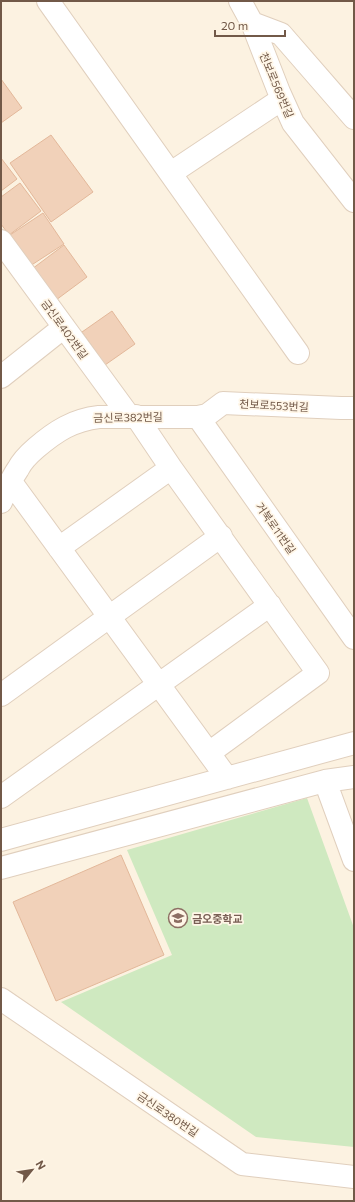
<svg xmlns="http://www.w3.org/2000/svg" width="355" height="1202" font-family="Commissioner,'Noto Sans KR',sans-serif">
	<style>
		.green { fill: #cfe9c0 }
		.building { fill: #f1d1b9; stroke: #e3b89a }
		.lines { fill: none; stroke-linecap: round; stroke-linejoin: round }
		.minor-casing { stroke: #e0cfbd; stroke-width: 24 }
		.minor { stroke: #fff; stroke-width: 22 }
		.labels { text-anchor: middle; dominant-baseline: central; stroke-width: 3.5; stroke-linejoin: round; paint-order: stroke }
		.street-label { font-size: 11px; fill: #725948; stroke: #fff6e7 }
		.education-label { font-size: 11px; font-weight: bold; fill: #785e54; stroke: #fff6e7; text-anchor: start }
	</style>
	<rect width="100%" height="100%" fill="#fcf2e1"/>
	<path class="green" d="M307 798 354 928V1147L256 1137 61 1002 172 955 127 850Z"/>
	<path class="building" d="M1 79 22 108 1 123Z
		M51 135 93 192 51 222 10 163Z
		M1 158 17 179 1 191Z
		M20 183 41 211 9 235 1 224V197Z
		M43 213 64 244 30 266 10 235Z
		M64 245 87 277 56 300 32 269Z
		M112 311 135 344 105 365 82 332Z
		M121 855 164 955 56 1001 13 902Z"/>
	<g class="lines">
		<g class="minor-casing">
			<path id="minor" d="M48 1 298 353
				M240 1 252 23 279 92 293 123 354 201
				M252 23 281 34 354 118
				M171 173 282 99
				M1 241 129 416
				M1 377 64 327
				M136 416 171 468 318 673 209 753
				M198 417 354 638
				M11 482 227 778
				M1 502C6 491 11 479 18 469 22 461 29 454 36 448 56 431 73 420 99 417H198L207 415 223 403 341 408H354
				M59 548 171 468
				M1 695 221 536
				M325 781 354 860
				M1 797 270 605
				M1 840 354 743
				M1 868 325 781 354 777
				M1 999 242 1164 354 1177"/>
		</g>
		<use href="#minor" class="minor"/>
	</g>
	<defs>
		<g id="school-ring" transform="scale(1)"><circle r="9.5" fill="#fff6e7" stroke="#8d6e63" stroke-width="1.5"/><path d="M0-5L7-2L0 1L-7-2ZM-4 1L0 2.5L4 1V4Q0 6-4 4Z" fill="#8d6e63"/></g>
	</defs>
	<g fill-rule="evenodd">
		<use href="#school-ring" x="178" y="918"/>
	</g>
	<g class="labels">
		<g class="street-label">
			<text transform="translate(277 85) rotate(67)">천보로569번길</text>
			<text transform="translate(65 329) rotate(54)">금신로402번길</text>
			<text transform="translate(274 405) rotate(3)">천보로553번길</text>
			<text transform="translate(128 417) rotate(-1)">금신로382번길</text>
			<text transform="translate(276 528) rotate(55)">거북로11번길</text>
			<text transform="translate(168 1114) rotate(34)">금신로380번길</text>
		</g>
		<g class="education-label">
			<text x="192" y="918">금오중학교</text>
		</g>
	</g>
	<rect width="355" height="1202" fill="none" stroke="#725948" stroke-width="4"/>
	<g transform="translate(32 1170) rotate(60)" stroke="#fff6e7" stroke-width="3" paint-order="stroke">
	<path d="M0-3L7 15L0 10L-7 15Z" fill="#725948"/>
	<text y="-6" font-size="11" font-weight="bold" text-anchor="middle" fill="#725948">N</text>
	</g>
	<path d="M215 30v6h70v-6" fill="none" stroke="#725948" stroke-width="2"/>
	<text x="221" y="30" font-size="12" fill="#725948" stroke="#fff6e7" stroke-width="3" paint-order="stroke">20 m</text>
</svg>
